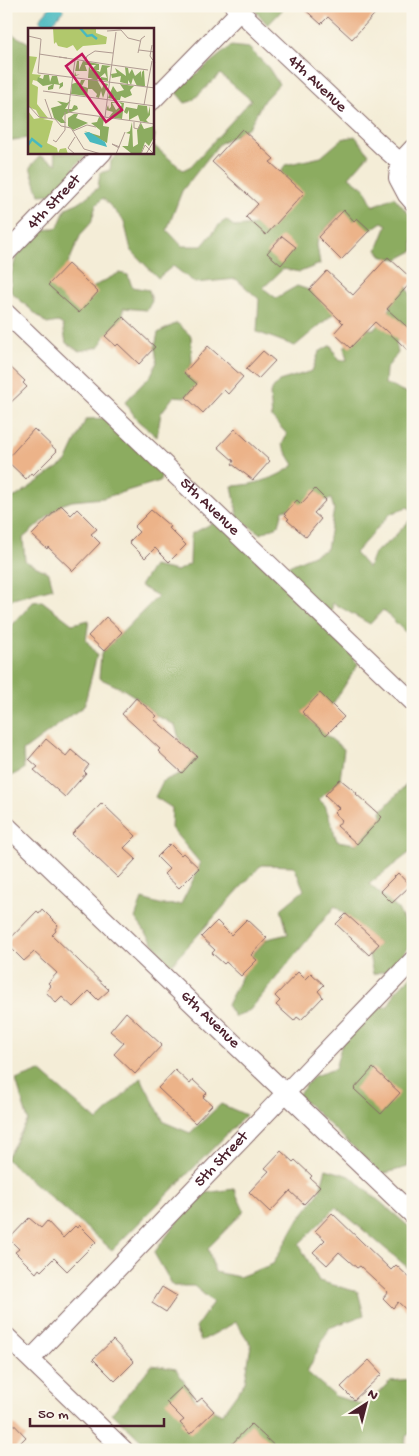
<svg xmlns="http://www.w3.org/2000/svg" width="419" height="1456" font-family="'Gochi Hand',sans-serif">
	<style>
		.forest { fill: #8cac60; stroke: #6b6646 }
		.water { fill: #49b9bf; stroke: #4a6c75 }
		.building { fill: #ecb389 }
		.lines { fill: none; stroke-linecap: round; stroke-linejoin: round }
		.minor-casing { stroke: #866767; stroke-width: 20 }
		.minor { stroke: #fff; stroke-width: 18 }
		.labels { text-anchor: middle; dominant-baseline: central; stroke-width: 4; stroke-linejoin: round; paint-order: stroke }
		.street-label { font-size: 16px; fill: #4a1f2b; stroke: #fbf7ec }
		.inset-river { fill: none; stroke: #49b9bf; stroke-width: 2.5 }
		.inset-road { fill: none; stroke: #b09b92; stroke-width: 1 }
		.view { fill: #c2185b; fill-opacity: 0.15; stroke: #c2185b; stroke-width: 2.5 }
		.inset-edge { fill: none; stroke: #4a1f2b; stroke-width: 2.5 }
	</style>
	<rect width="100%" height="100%" fill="#fbf7ec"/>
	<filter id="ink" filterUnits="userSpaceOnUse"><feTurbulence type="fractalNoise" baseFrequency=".02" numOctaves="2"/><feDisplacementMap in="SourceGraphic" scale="10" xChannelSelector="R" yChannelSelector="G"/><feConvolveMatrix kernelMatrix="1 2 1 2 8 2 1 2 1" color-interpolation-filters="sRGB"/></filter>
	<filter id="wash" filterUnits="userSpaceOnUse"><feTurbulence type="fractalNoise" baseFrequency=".0096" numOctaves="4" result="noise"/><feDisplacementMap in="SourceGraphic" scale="20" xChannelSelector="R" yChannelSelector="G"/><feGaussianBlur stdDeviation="1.12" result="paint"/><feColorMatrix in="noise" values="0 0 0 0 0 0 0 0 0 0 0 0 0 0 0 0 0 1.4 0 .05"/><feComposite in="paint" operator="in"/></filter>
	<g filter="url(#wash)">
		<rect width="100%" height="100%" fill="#f4edd7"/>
		<path class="forest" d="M251 6H286L268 25Z
			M6 31 29 43V138L6 141Z
			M231 46 249 48 268 67 279 84 264 100 249 127 219 144 182 191 167 230 182 246H202L220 224 226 220 235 227 255 225 285 165 321 157 342 139 355 136 369 154 349 177 365 189 373 206 394 197 407 212 413 217V251L398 259 383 257 377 250 387 225 382 222 370 230 354 221 343 210 318 237 317 245 320 264 300 272 283 269 263 288 276 298 297 286 309 290 321 302 335 290 345 304 295 346 257 332 259 299 236 279 195 283 173 266 158 278 131 250 124 221 103 198 96 205 91 223 81 234 68 264 65 299 82 296 98 284 119 273 128 275 132 287 149 290 152 301 147 310 123 308V317L105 336 99 347 79 351 66 343 63 325 58 322 47 324 11 292V276L16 257 41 231 58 227 66 208 80 202 98 188 100 173 110 170 111 161 118 153 152 152 153 132 155 135 153 145 183 170 191 166 251 100 220 74 192 101 185 103 175 91Z
			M54 153H89L74 167 72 177 56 194 39 195 30 167 40 156 57 164Z
			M407 287 413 300 412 324 396 342 398 353 386 369 385 384 413 395V510L407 507 390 514 355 553 368 568 374 553 390 541 413 517V627L405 632 383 610 370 624 333 603 328 629 344 644 358 665 332 705 320 694 302 712 326 735 344 749 340 779 319 800 325 805 337 841 357 844 382 817 381 811 406 785 413 784V850L369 884 398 909 413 940 393 969 373 974 369 955 379 944 335 906 250 1010 235 1017 227 1005 253 954 267 939 288 934 281 909 304 890 294 866 261 865 170 966 135 918 142 899 163 905 181 904 199 868 200 863 171 828 172 808 155 797 163 781 182 773 197 756 180 741 175 725 157 716 137 698 123 689 99 678 101 654 158 596 140 586 153 566 177 571 190 564 191 534 215 522 284 568 327 549 334 509 331 499 283 510 279 525 261 534 238 518 232 486C254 485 276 479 294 465L282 445 287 434 272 418 270 393 279 381 312 371 319 352 331 345 338 360H347L344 348 359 329H375L388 315 397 288Z
			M177 323 191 336 192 364 184 373 197 384 186 397 174 396 161 413 157 437 138 421 125 402 151 375 157 362 155 347 158 333Z
			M108 418 162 472 160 481 103 498 72 501 61 505 23 538 25 561 49 573 53 588 6 601V500L17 496 66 462 86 419Z
			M42 601 72 624 89 620 86 640 97 655 84 706 23 751 24 769 6 779V632L33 602Z
			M413 974V1139L411 1141 408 1167 382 1174 298 1095 314 1076 335 1069 342 1043 372 1010 388 1006 396 991Z
			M40 1071 97 1121 141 1078 164 1122 190 1133 221 1104 246 1115 112 1250 6 1159 28 1120 16 1080Z
			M326 1169 350 1176 413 1230V1272L336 1207 299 1244 319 1281 358 1292 364 1315 329 1328 307 1372 335 1396 366 1406 390 1381 413 1379V1432L406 1436 405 1450H151L112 1413 152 1365 176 1369 197 1402 222 1414 245 1382 251 1345 236 1322 201 1341 196 1327 213 1302 194 1286H173L154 1253 198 1194 234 1189 244 1211 208 1248 215 1272 239 1277 273 1264 297 1222 319 1193Z"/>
		<path class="water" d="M51 6H60L64 10 48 28 39 20Z"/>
		<g id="blocks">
			<path class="building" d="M301 6H382L352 39 328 17 321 24Z
				M242 129 274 159 270 162 304 193 266 235 246 217 258 204 212 162Z
				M344 210 354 221 357 218 370 230 341 260 318 237Z
				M282 236 296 247 281 265 267 253Z
				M388 257 413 280 387 309 413 332V355L385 329 384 330 375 322 350 348 334 333 343 323 309 290 327 271 353 295Z
				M68 264 98 292 79 313 48 285Z
				M123 317 155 347 139 364 118 344 116 346 105 336Z
				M208 346 243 377 228 394 224 390 203 413 186 397 197 384 184 373Z
				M263 351 275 361 258 379 246 369Z
				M6 363 25 381 23 383 27 387 6 407Z
				M34 429 57 451 33 475 31 473 26 479 6 460Z
				M235 429 270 461 253 480 232 464 234 461 218 447Z
				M315 489 326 500 314 513 321 519 306 537 287 520 289 519 284 514 297 500 301 504Z
				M61 505 71 515 77 509 97 529 91 534 100 543 73 571 48 547 47 549 32 535Z
				M151 510 171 527 169 528 186 545 169 562 155 548 145 558 129 542 139 532 134 527Z
				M106 617 122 632 104 651 88 636Z
				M320 693 344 717 326 735 302 712Z
				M136 698 157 716 154 719 197 756 182 773 158 751 160 749 122 714Z
				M46 739 66 756 71 750 89 765 84 771 86 773 65 797 34 770 38 767 29 759Z
				M340 779 357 793 356 794 382 817 357 844 337 826 342 820 334 813 339 808 325 795Z
				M102 803 136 836 124 848 136 859 118 878 72 834Z
				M170 844 181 855 183 853 199 868 179 888 164 874 169 869 157 857Z
				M398 873 410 886 392 903 380 891Z
				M42 909 58 925 55 929 56 931 52 935 109 990 98 1000 89 991 73 1007 62 997 56 1003 46 992 51 986 48 983 57 973 34 952 24 961 6 943 37 911 39 913Z
				M346 914 379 944 369 955 336 924Z
				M247 919 267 938 251 955 257 960 241 976 226 962 224 964 212 953 215 950 201 937 217 921 231 935Z
				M298 972 305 979 311 973 324 985 318 991 323 997 301 1020 297 1017 294 1021 276 1005 280 1001 275 996Z
				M126 1012 162 1045 135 1074 114 1054 124 1043 110 1031Z
				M373 1068 400 1093 381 1114 354 1089Z
				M175 1070 190 1084 193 1080 207 1093 203 1097 212 1105 195 1123 158 1088Z
				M281 1151 293 1162 295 1160 312 1176 310 1178 320 1187 304 1204 290 1191 270 1212 249 1192 269 1171 265 1168Z
				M332 1213 391 1270 396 1265 413 1281V1316L398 1302 393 1308 383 1298 388 1292 360 1266 357 1268 339 1252 327 1265 313 1252 325 1240 315 1231Z
				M29 1218 41 1228 47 1221 63 1238 75 1226 77 1228 79 1225 96 1242 67 1271 54 1258 41 1271 39 1269 36 1273 15 1252 19 1249 9 1239Z
				M162 1287 177 1296 166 1312 152 1303Z
				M113 1340 134 1362 115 1381 93 1359Z
				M369 1360 382 1374 354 1400 341 1387Z
				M183 1386 197 1402 202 1398 214 1411 190 1434 180 1423 184 1420 166 1402Z
				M6 1416 26 1437 13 1450H6Z
				M251 1424 279 1450H226Z"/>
		</g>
	</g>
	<g filter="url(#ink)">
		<use href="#blocks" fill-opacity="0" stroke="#866767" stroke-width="1"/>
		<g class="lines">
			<g class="minor-casing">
				<g id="minor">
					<path id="s1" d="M234 6 382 146 400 162 413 169"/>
					<path d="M152 101 239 12"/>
					<path d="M400 162 398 178 407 195 413 202"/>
					<path d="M400 162 413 148"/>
					<path id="s2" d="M6 253 103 152"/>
					<path id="s3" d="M6 313 413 702"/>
					<path id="s4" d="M6 825 413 1215"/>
					<path d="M6 1336 124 1450"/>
					<path id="s5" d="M31 1359 413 960"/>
				</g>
			</g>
			<use href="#minor" class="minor"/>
		</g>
	</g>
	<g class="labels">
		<g class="street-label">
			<text stroke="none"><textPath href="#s1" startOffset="114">4th Avenue</textPath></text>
			<text stroke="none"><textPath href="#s2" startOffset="70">4th Street</textPath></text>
			<text stroke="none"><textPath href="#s3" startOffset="281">5th Avenue</textPath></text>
			<text stroke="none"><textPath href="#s4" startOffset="282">6th Avenue</textPath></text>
			<text stroke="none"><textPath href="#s5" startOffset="276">5th Street</textPath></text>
		</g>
	</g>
	<g transform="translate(28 28)">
		<rect width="126" height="126" fill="#f4edd7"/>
		<path d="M25 0H68V5L79 9 78 16 55 18 49 23 45 17 39 20 30 18 28 14 26 16ZM0 28 9 29 4 46 13 47 9 53 5 52 4 56 10 59 9 76 20 90 15 91 25 93 19 115 29 120 30 125 32 121 38 120 40 126H0V83L6 91 12 90 8 82 0 79Z" fill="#b1c86c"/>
		<path d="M49 33H51V42L55 33 71 36V42H68L72 44 74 37 83 38 79 40 80 53 73 52V49L79 50 77 45 69 52 74 61 76 55 80 56 75 70 73 63 71 70 68 69 69 66 64 61H60L59 68 43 66 44 56 50 54 51 59 53 52H57L54 58 60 60V52L65 50H60L61 38 63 42 68 37H57L59 43H47L48 47 52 46 46 49ZM97 39 100 40 101 46 104 41 107 48 113 43V50L114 44 116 42 117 58H109L105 50 103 57 100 52V56L92 54 93 48 84 50 83 46 89 45 87 40 98 48ZM16 47H21L22 54 24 48H29L31 56 35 54V58L31 61 32 57 26 56 25 61 20 62V59L25 56 15 58 9 53 10 49 15 51ZM92 56 106 58 102 62 104 67 97 70 93 68 92 72H87V68L86 71 80 70 85 58 89 64 96 62ZM43 72 37 81H44L46 77 49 78 50 81 36 87 34 90 38 95H33L26 90 23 80 34 77 29 73 39 75ZM83 74H91L84 75 88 82 94 77 91 74 96 75 94 91 81 89 85 84 78 82 80 77 81 81 83 79ZM110 77 119 78 120 86 122 78V87L118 92 121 95 112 93 110 87 101 92V82L99 86 96 84 98 79 109 81ZM46 86H50L48 90 60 95 45 102 40 98V90ZM71 89 76 90 75 98 81 99 79 115 56 103 72 108V102L63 95 69 94ZM104 94 105 119 110 116 109 102 113 95 116 101 126 98V109L121 118 117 114 113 126 103 125 94 118H100L102 106 98 105 102 103Z" fill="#8cac60"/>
		<path d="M61 104 77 114 79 119 62 114 56 105Z" fill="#49b9bf"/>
		<path class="inset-river" d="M52 0 59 8 64 7 69 11M0 117 4 111 14 119"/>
		<path class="inset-road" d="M79 3 93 2 100 10 112 13M0 8 13 11 10 45 127 60M124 17 122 28 127 35M111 22 127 24M110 25 113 11 117 8M11 26 31 29M39 30 31 29 84 37M47 32 40 84 127 96M57 33 59 28 67 23 85 25M84 37 120 42M15 63 127 78M17 71 24 91M0 77 11 89 27 91 33 98 43 100 56 121 73 126M116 77 124 33M77 89 88 4M106 94V100L110 101 113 94M45 103 59 97 68 99M25 112 28 114 37 102V84M91 120 84 116 92 119M47 126 40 120 47 109M88 126 97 104M113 126 117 117 126 126M118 126 127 111"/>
		<path class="view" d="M54 26 94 82 78 94 38 38Z"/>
		<rect width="126" height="126" class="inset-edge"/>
	</g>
	<rect width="419" height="1456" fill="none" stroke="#fbf7ec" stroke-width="25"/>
	<g transform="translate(366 1404) rotate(36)" stroke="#fbf7ec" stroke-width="4" paint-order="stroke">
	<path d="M0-4L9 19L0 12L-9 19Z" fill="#4a1f2b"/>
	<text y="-8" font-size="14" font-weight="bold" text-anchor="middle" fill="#4a1f2b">N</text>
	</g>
	<path d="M30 1418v8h134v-8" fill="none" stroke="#4a1f2b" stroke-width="2.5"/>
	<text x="38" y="1418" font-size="15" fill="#4a1f2b" stroke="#fbf7ec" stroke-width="4" paint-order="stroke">50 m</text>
</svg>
